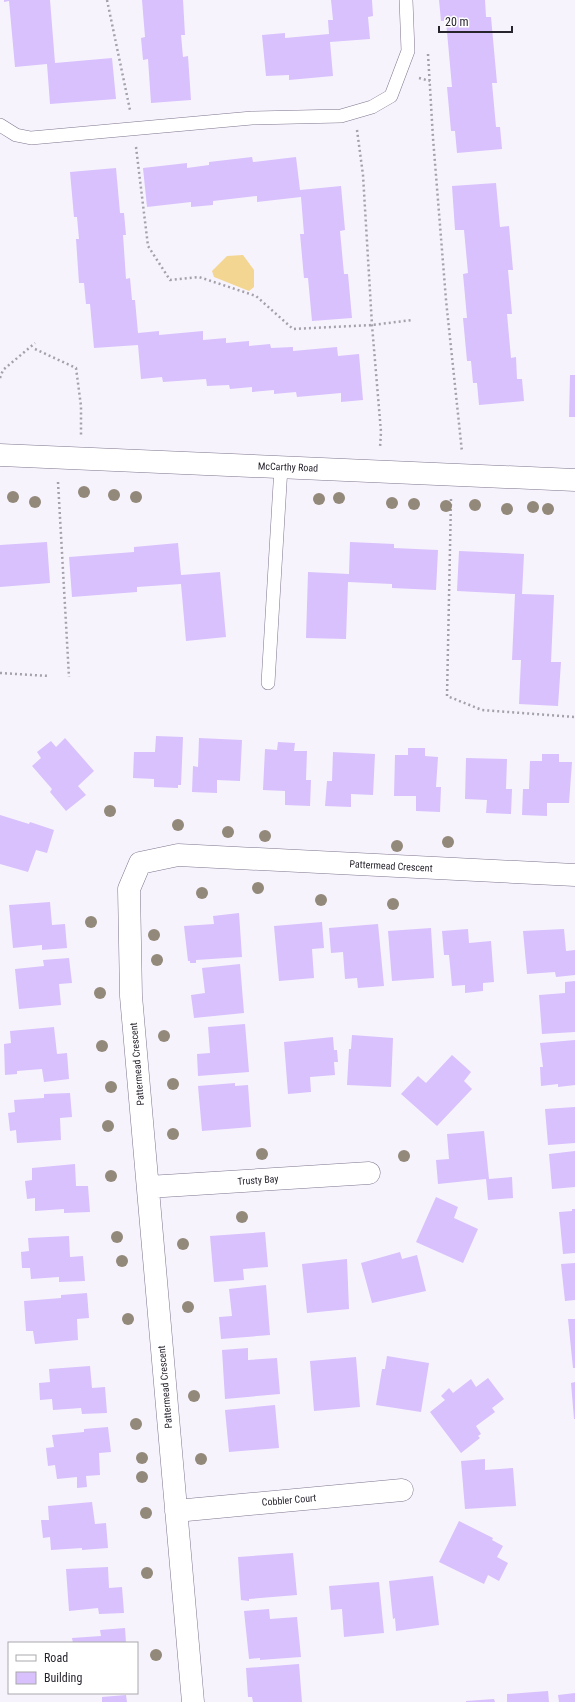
<svg xmlns="http://www.w3.org/2000/svg" width="575" height="1702" font-family="'Roboto Condensed',sans-serif">
	<style>
		.green { fill: #f3d691 }
		.building { fill: #d8c1fc }
		.lines { fill: none; stroke-linecap: round; stroke-linejoin: round }
		.service-casing { stroke: #7f768d; stroke-width: 14 }
		.minor-casing { stroke: #7f768d; stroke-width: 23 }
		.tertiary-casing { stroke: #7f768d; stroke-width: 23 }
		.path { stroke: #a5a1ab; stroke-width: 2.5; stroke-dasharray: 2 3; stroke-linecap: butt }
		.service { stroke: #fff; stroke-width: 13 }
		.minor { stroke: #fff; stroke-width: 22 }
		.tertiary { stroke: #fff; stroke-width: 22 }
		.tree { fill: #92897a }
		.labels { text-anchor: middle; dominant-baseline: central; stroke-width: 3; stroke-linejoin: round; paint-order: stroke }
		.street-label { font-size: 10px; fill: #28242e; stroke: #fff }
	</style>
	<rect width="100%" height="100%" fill="#f7f3fd"/>
	<path class="green" d="M243 255 254 270V287L249 291 214 277 212 271 227 256Z"/>
	<path class="building" d="M4 0H50L55 63 112 58 116 99 50 104 47 64 15 67 9 1 4 2Z
		M142 0H183L185 35H181L183 57 188 56 191 100 151 103 148 59 143 60 141 38 145 37Z
		M331 0H372L373 16 368 17 370 39 330 42 333 76 289 80V75L266 76 262 35 285 33V38L329 34 328 20H333Z
		M439 0H485L486 17H491L497 83H492L496 127H500L502 149 457 153 455 131H451L447 87H452L446 21H441Z
		M252 157 253 162 296 157 300 190 341 186 345 230 340 231 344 274H348L352 318 312 321 308 278H304L300 234H304L301 197 257 202V196L213 201V205L191 207V202L147 207 143 168 187 163V168L209 165V162Z
		M116 168 120 213H124L126 235H123L126 279 130 278 132 300H135L138 333 159 331V335L203 331V340L226 338V343L249 341V346L270 344 271 348 293 347V351L337 347 338 356 359 354 363 400 341 402V393L297 397 296 392 274 394V390L252 392V387L230 389 229 385 207 386 206 379 163 382 162 377 141 379 138 345 94 348 90 304H86L84 283H79L76 239H79L77 217H74L70 172Z
		M496 183 500 227 509 226 513 270H508L512 314H507L511 358 516 357 517 379H522L524 401 479 405 477 383H473L471 361H467L463 318H467L463 274 468 273 464 230H455L452 186Z
		M570 375H575V417H569Z
		M47 542 50 583 0 587V545Z
		M350 542 394 544V548L438 550 436 590 392 588V584L348 582 346 639 306 638 308 572 349 574Z
		M178 543 181 575 220 572 226 637 186 641 181 584 137 587V592L72 597 69 557 134 552V547Z
		M459 551 524 554 522 594 554 595 551 662H561L558 706 519 704 521 660H512L515 594 457 591Z
		M156 736 183 737 181 785H178V788L154 787V779L133 778 134 752H155Z
		M65 738 94 771 78 786 86 795 66 811 50 792 52 789 32 766 41 758 37 752 51 741 56 747Z
		M199 738 242 740 240 781 217 780V793L192 792 193 766 198 767Z
		M278 742 295 743 294 751H307L306 780H311L310 806 285 805V791L263 790 265 749 277 750Z
		M408 748H425V756L438 757 436 787H441L440 812 416 811V796H394L395 755H408Z
		M333 752 375 754 373 795 351 794V807L325 806 327 781H332Z
		M542 754H559V762H572L569 803H547V816L522 815 523 789H529L530 761H542Z
		M466 758 507 759 506 789H512L511 814 486 813 487 800 465 799Z
		M0 815 29 824 30 822 54 830 47 853 36 850 28 872 0 864Z
		M50 902 52 925 65 924 67 948 42 950V945L13 948 9 905Z
		M239 913 242 957 196 960V963H190V961H188L184 926 214 924 213 916Z
		M322 922 324 948 312 949 314 978 279 981 274 926Z
		M378 924 384 986 358 988 357 978 345 979 343 952 331 953 329 928Z
		M431 928 434 978 392 981 388 931Z
		M468 929 469 943 491 941 494 982 483 983V991L465 993V985L452 986 449 955H444L442 931Z
		M564 929 566 951 575 950V975L556 977 555 972 527 974 523 931Z
		M69 958 72 983 59 984 61 1005 19 1009 15 969 44 966 43 960Z
		M240 964 244 1013 194 1018 191 995 205 993 202 968Z
		M575 981V1032L542 1034 539 995 565 993V982Z
		M245 1024 249 1072 198 1076 197 1054 210 1053 208 1027Z
		M54 1027 57 1054 67 1053 69 1079 44 1082 42 1069 17 1071V1074L5 1075 4 1044 11 1043 10 1031Z
		M352 1035 393 1038 391 1087 347 1085 349 1049H351Z
		M333 1037 334 1050H337L338 1062H334L335 1075 310 1077 311 1092 288 1094 284 1042Z
		M575 1040V1085L558 1087V1084L541 1086 540 1067H543L540 1043Z
		M452 1055 471 1072 464 1081 472 1089 437 1126 401 1094 418 1076 426 1083Z
		M235 1083V1086L248 1085 251 1127 202 1131 198 1086Z
		M70 1093 72 1117 60 1118 61 1140 17 1143 16 1130 10 1131 8 1113 15 1112 14 1100 44 1098V1094Z
		M575 1107V1143L548 1145 545 1109Z
		M484 1131 489 1179 512 1177 513 1198 488 1200 486 1179 438 1184 436 1160 449 1159 447 1134Z
		M575 1151V1187L552 1189 549 1154Z
		M75 1164 76 1186H88L90 1212 64 1213V1209L35 1211V1198L27 1199 25 1181 32 1180V1168Z
		M436 1197 458 1207 454 1218 478 1229 463 1263 416 1242Z
		M572 1209H575V1253L563 1254 559 1212 572 1211Z
		M265 1232 268 1267 243 1269 244 1280 214 1282 210 1236Z
		M69 1236 70 1257 83 1256 85 1281 59 1282V1277L31 1279 30 1268H22L21 1252 29 1251 28 1238Z
		M400 1252 402 1259 417 1255 426 1291 372 1303 361 1263Z
		M347 1259 349 1309 307 1313 302 1264Z
		M575 1263V1300L565 1301 561 1264Z
		M266 1285 270 1335 221 1339 219 1317 232 1316 229 1289Z
		M87 1293 89 1318 77 1319 78 1340 35 1344 33 1331H26L24 1301 61 1298V1295Z
		M568 1319H575V1368H573Z
		M248 1348V1360L277 1358 280 1394 225 1399 222 1350Z
		M387 1356 429 1363 421 1412 376 1405 382 1369H385Z
		M356 1357 360 1407 314 1411 310 1361Z
		M90 1366 92 1388 105 1387 107 1413 82 1414 81 1408 53 1410 52 1399 40 1400 39 1383 50 1382 49 1369Z
		M488 1378 504 1399 492 1408 495 1412 476 1426 481 1434 478 1436 480 1438 461 1453 430 1412 445 1400 441 1396 449 1388 453 1393 471 1379 476 1387Z
		M575 1382V1419H574L571 1383Z
		M275 1405 279 1448 229 1452 225 1410Z
		M108 1427 111 1452 99 1453 100 1475 86 1476 87 1487 77 1488V1477L57 1479 55 1465 48 1466 46 1448 54 1447 52 1435 84 1432V1429Z
		M485 1459V1470L513 1468 516 1506 465 1509 461 1461Z
		M92 1502 95 1524 106 1523 108 1548 82 1550V1548L51 1550 50 1537 43 1538 41 1520H49L48 1506Z
		M459 1521 493 1538 492 1540 503 1546 497 1557 508 1563 499 1581 488 1575 484 1584 439 1562Z
		M293 1553 297 1595 249 1599V1601L241 1600 238 1557Z
		M108 1567 109 1588 122 1587 124 1613 99 1614 98 1608 69 1611 66 1569Z
		M433 1576 439 1625 396 1631 395 1618 393 1619 389 1581Z
		M379 1582 384 1633 344 1637 342 1609 331 1610 329 1586Z
		M269 1609 270 1619 297 1617 301 1657 260 1660V1658L249 1659 244 1611Z
		M125 1628 126 1643H73L72 1638 101 1636 100 1630Z
		M299 1664 302 1702H253L252 1697H248L246 1668Z
		M548 1691 549 1702H507V1694Z
		M575 1693V1702H559L558 1695Z
		M126 1695 127 1702H102V1697Z
		M494 1699 495 1702H466V1701Z"/>
	<g class="lines">
		<g class="service-casing">
			<path id="service" d="M0 125 16 135 31 138 252 118 341 116 372 107 391 96 408 51 406 0
				M268 683 281 467"/>
		</g>
		<g class="minor-casing">
			<path id="minor" d="M148 1187 369 1173
				M176 1511 402 1490
				M193 1702 131 996 129 889 140 863 178 855 575 875"/>
		</g>
		<g class="tertiary-casing">
			<path id="tertiary" d="M0 455 575 480"/>
		</g>
		<path class="path" d="M107 0 130 110
			M428 54 433 138 446 300 462 452
			M419 78 430 81
			M357 130 363 175 372 325 381 432 380 448
			M136 147 148 246 170 280 199 277 256 296 293 329 372 325 412 320
			M35 349 76 368 81 406V436
			M0 378 3 370 35 343
			M58 482 69 677
			M451 499 447 696 482 710 575 717
			M0 673 49 676"/>
		<use href="#service" class="service"/>
		<use href="#minor" class="minor"/>
		<use href="#tertiary" class="tertiary"/>
	</g>
	<g class="tree">
		<circle cx="84" cy="492" r="6"/>
		<circle cx="114" cy="495" r="6"/>
		<circle cx="13" cy="497" r="6"/>
		<circle cx="136" cy="497" r="6"/>
		<circle cx="339" cy="498" r="6"/>
		<circle cx="319" cy="499" r="6"/>
		<circle cx="35" cy="502" r="6"/>
		<circle cx="392" cy="503" r="6"/>
		<circle cx="414" cy="504" r="6"/>
		<circle cx="475" cy="505" r="6"/>
		<circle cx="446" cy="506" r="6"/>
		<circle cx="533" cy="507" r="6"/>
		<circle cx="507" cy="509" r="6"/>
		<circle cx="548" cy="509" r="6"/>
		<circle cx="110" cy="811" r="6"/>
		<circle cx="178" cy="825" r="6"/>
		<circle cx="228" cy="832" r="6"/>
		<circle cx="265" cy="836" r="6"/>
		<circle cx="448" cy="842" r="6"/>
		<circle cx="397" cy="846" r="6"/>
		<circle cx="258" cy="888" r="6"/>
		<circle cx="202" cy="893" r="6"/>
		<circle cx="321" cy="900" r="6"/>
		<circle cx="393" cy="904" r="6"/>
		<circle cx="91" cy="922" r="6"/>
		<circle cx="154" cy="935" r="6"/>
		<circle cx="157" cy="960" r="6"/>
		<circle cx="100" cy="993" r="6"/>
		<circle cx="164" cy="1036" r="6"/>
		<circle cx="102" cy="1046" r="6"/>
		<circle cx="173" cy="1084" r="6"/>
		<circle cx="111" cy="1087" r="6"/>
		<circle cx="108" cy="1126" r="6"/>
		<circle cx="173" cy="1134" r="6"/>
		<circle cx="262" cy="1154" r="6"/>
		<circle cx="404" cy="1156" r="6"/>
		<circle cx="111" cy="1176" r="6"/>
		<circle cx="242" cy="1217" r="6"/>
		<circle cx="117" cy="1237" r="6"/>
		<circle cx="183" cy="1244" r="6"/>
		<circle cx="122" cy="1261" r="6"/>
		<circle cx="188" cy="1307" r="6"/>
		<circle cx="128" cy="1319" r="6"/>
		<circle cx="194" cy="1396" r="6"/>
		<circle cx="136" cy="1424" r="6"/>
		<circle cx="142" cy="1458" r="6"/>
		<circle cx="201" cy="1459" r="6"/>
		<circle cx="142" cy="1477" r="6"/>
		<circle cx="146" cy="1513" r="6"/>
		<circle cx="147" cy="1573" r="6"/>
		<circle cx="156" cy="1655" r="6"/>
	</g>
	<g class="labels">
		<g class="street-label">
			<text transform="translate(288 467) rotate(2)">McCarthy Road</text>
			<text transform="translate(391 866) rotate(3)">Pattermead Crescent</text>
			<text transform="translate(137 1064) rotate(-95)">Pattermead Crescent</text>
			<text transform="translate(258 1180) rotate(-4)">Trusty Bay</text>
			<text transform="translate(165 1387) rotate(-95)">Pattermead Crescent</text>
			<text transform="translate(289 1500) rotate(-5)">Cobbler Court</text>
		</g>
	</g>
	<rect x="8" y="1642" width="130" height="52" fill="#ffffff" stroke="#a9a7ab"/>
	<rect x="16" y="1655" width="20" height="6" fill="#ffffff" stroke="#a9a7ab"/>
	<text x="44" y="1662" font-size="12" fill="#28242e">Road</text>
	<rect x="16" y="1672" width="20" height="12" fill="#d8c1fc" stroke="#a9a7ab"/>
	<text x="44" y="1682" font-size="12" fill="#28242e">Building</text>
	<path d="M439 26v6h73v-6" fill="none" stroke="#28242e" stroke-width="2"/>
	<text x="445" y="26" font-size="12" fill="#28242e" stroke="#ffffff" stroke-width="3" paint-order="stroke">20 m</text>
</svg>
